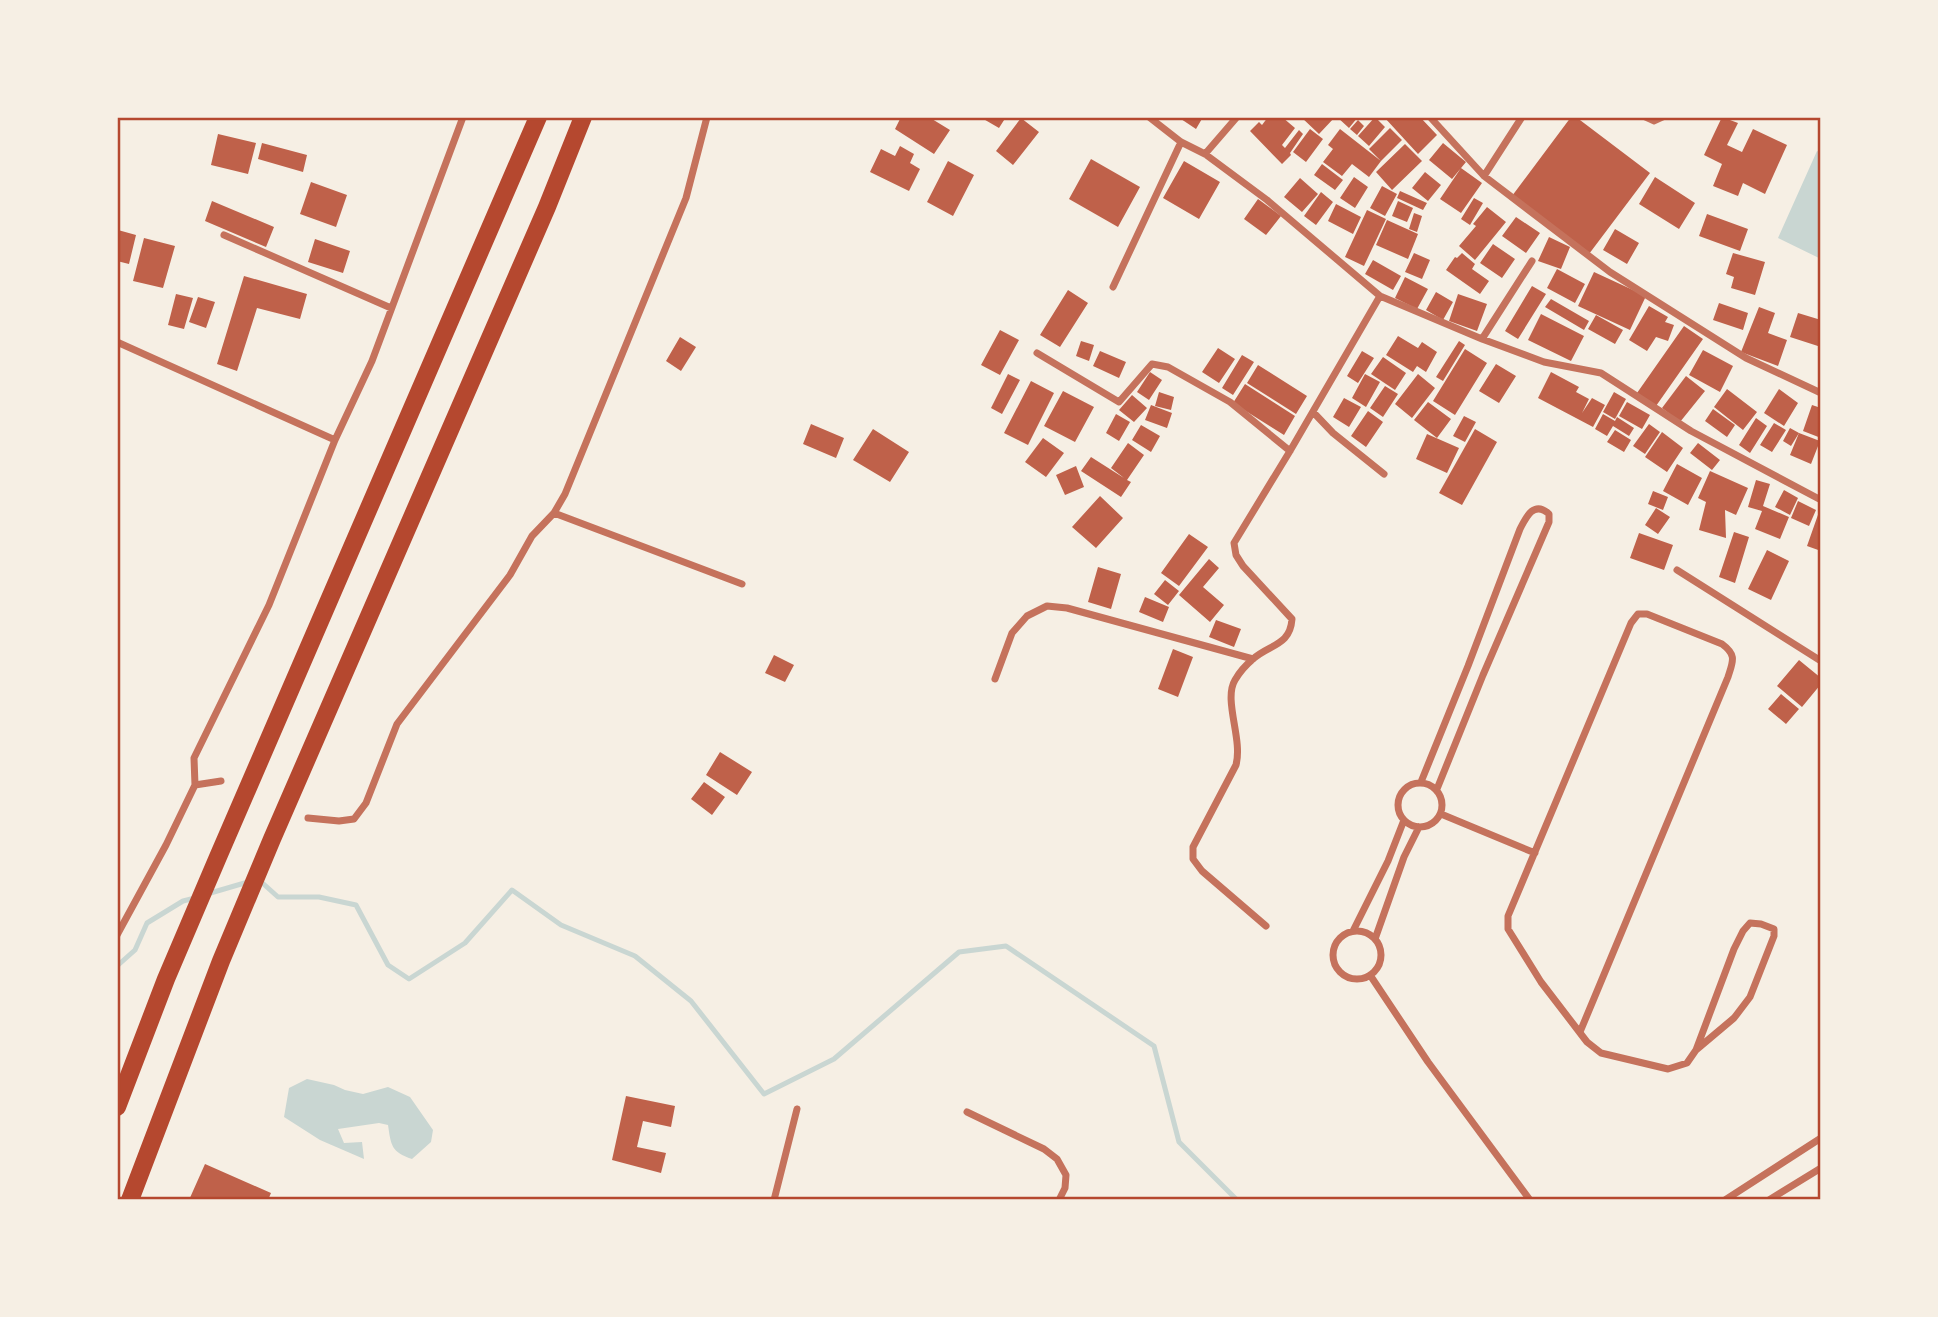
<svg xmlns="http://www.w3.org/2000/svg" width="1938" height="1317" font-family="Jost,sans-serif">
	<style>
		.water { fill: #c9d6d2 }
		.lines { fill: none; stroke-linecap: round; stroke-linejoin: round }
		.stream { stroke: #c9d6d2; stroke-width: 5 }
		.building { fill: #bf614a }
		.service { stroke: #c5725c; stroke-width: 5 }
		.minor { stroke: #c5725c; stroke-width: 7 }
		.motorway { stroke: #b5482f; stroke-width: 18 }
		.neatline { fill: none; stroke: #b5482f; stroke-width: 2.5 }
	</style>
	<rect width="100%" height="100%" fill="#f6efe4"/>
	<path class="water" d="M1817 151 1821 153V259L1778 238Z
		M307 1079 334 1085 345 1090 363 1094 388 1087 410 1097 433 1130 431 1142 412 1159C391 1152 391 1145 388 1125L379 1123 338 1129 344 1143 362 1142 364 1159 320 1140 284 1117 289 1088Z"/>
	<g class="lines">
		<path class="stream" d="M258 879 278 897H319L356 905 388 965 409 979 465 943 512 890 561 925 635 956 691 1001 764 1094 834 1059 959 952 1006 946 1154 1046 1179 1142 1237 1200
			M207 894 248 882
			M117 966 135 950 147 923 183 901 195 898"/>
	</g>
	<path class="building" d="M901 117H933L932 119 950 130 934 154 895 129Z
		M980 117H1006L999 128Z
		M1178 117H1203L1196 129Z
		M1268 117H1282L1295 128 1282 145 1285 148 1299 130 1303 134 1290 153 1291 155 1282 164 1250 131 1259 122 1262 125Z
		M1301 117H1335L1319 134Z
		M1337 117H1358L1349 128Z
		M1375 117 1385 127 1369 146 1358 136Z
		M1384 117H1420L1437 135 1418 154Z
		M1571 117H1576L1650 173 1589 254 1512 196Z
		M1722 117 1738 123 1727 145 1742 152 1753 129 1787 145 1765 194 1743 183 1738 196 1713 186 1722 164 1704 155Z
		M1021 118 1039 132 1013 165 996 151Z
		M1358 120 1364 126 1357 135 1350 129Z
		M1390 128 1402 140 1381 161 1369 149Z
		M1310 129 1323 139 1306 162 1293 152Z
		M1340 129 1381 161 1369 177 1352 164 1342 176 1323 162 1333 149 1328 145Z
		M218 134 256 143 248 174 211 165Z
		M262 143 307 155 303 172 258 159Z
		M1443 143 1466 162 1452 179 1429 160Z
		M1405 144 1422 161 1392 190 1376 172Z
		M900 146 914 154 910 163 920 169 909 191 870 172 881 149 895 156Z
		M1091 159 1140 187 1118 227 1069 199Z
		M948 161 974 175 953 216 927 202Z
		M1184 161 1220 182 1199 219 1163 198Z
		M1322 164 1343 180 1335 190 1314 175Z
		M1461 168 1482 183 1461 213 1440 199Z
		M1425 172 1441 185 1428 201 1412 188Z
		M1354 177 1368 187 1355 208 1340 198Z
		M1655 177 1695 203 1679 229 1639 204Z
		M1300 178 1318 194 1302 212 1284 197Z
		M311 182 347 195 336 227 300 214Z
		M1382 186 1397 194 1385 216 1370 208Z
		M1400 191 1427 203 1423 210 1397 198Z
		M1321 192 1333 202 1316 225 1304 216Z
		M1474 198 1483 203 1470 225 1461 219Z
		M1258 199 1281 216 1266 235 1244 219Z
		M212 201 274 227 266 247 205 221Z
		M1398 201 1413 208 1407 222 1392 216Z
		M1336 204 1361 217 1353 234 1328 221Z
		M1487 207 1506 222 1475 260 1459 246 1476 226 1473 224Z
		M1367 210 1386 219 1364 266 1345 257Z
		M1414 213 1422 216 1417 232 1409 229Z
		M1707 214 1748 229 1740 251 1699 236Z
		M1516 217 1540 233 1526 253 1502 236Z
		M1387 220 1418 234 1408 259 1376 245Z
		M1615 229 1639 243 1627 264 1603 250Z
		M118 230 136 235 129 264 117 261Z
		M1549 237 1570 247 1561 269 1538 261Z
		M144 238 175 246 163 288 133 281Z
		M315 239 350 251 343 273 308 262Z
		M1493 244 1515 259 1502 278 1480 263Z
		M1414 253 1430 260 1422 279 1405 272Z
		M1462 253 1475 264 1472 269 1489 281 1480 294 1446 270 1455 257 1457 258Z
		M1733 253 1765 262 1755 295 1731 288 1734 277 1726 274Z
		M1373 260 1401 276 1393 290 1365 274Z
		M1557 269 1585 284 1575 303 1547 288Z
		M1594 272 1646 296 1630 330 1578 306Z
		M244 276 307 294 300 319 257 308 237 371 217 364Z
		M1405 277 1428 289 1417 309 1395 298Z
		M1532 286 1546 294 1518 339 1505 331Z
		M1068 290 1088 303 1060 347 1040 335Z
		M1436 292 1453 302 1443 320 1426 310Z
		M176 294 193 298 184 329 168 325Z
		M1458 294 1487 304 1477 331 1449 321Z
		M198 297 215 302 206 328 189 322Z
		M1551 299 1589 321 1584 330 1545 307Z
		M1719 303 1748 313 1743 330 1713 320Z
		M1649 306 1668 317 1665 322 1674 325 1668 341 1656 337 1647 351 1629 340Z
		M1759 307 1775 313 1768 333 1787 340 1778 366 1741 352Z
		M1798 313 1821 320V347L1790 337Z
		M1541 314 1584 336 1571 361 1528 340Z
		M1596 315 1623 330 1615 344 1588 329Z
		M1684 326 1703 339 1656 406 1637 393Z
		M1000 330 1019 340 1000 375 981 365Z
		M1398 336 1418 348 1422 342 1437 352 1426 372 1417 366 1413 372 1386 355Z
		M680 337 696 347 681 371 666 361Z
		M1081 341 1094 345 1089 361 1076 356Z
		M1459 341 1465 345 1443 381 1436 377Z
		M1218 348 1235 359 1219 383 1202 372Z
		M1465 349 1487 363 1455 415 1433 401Z
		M1703 350 1733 366 1720 392 1689 375Z
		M1100 351 1126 362 1119 378 1093 366Z
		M1362 351 1374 358 1358 383 1347 376Z
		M1242 355 1254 362 1233 395 1222 388Z
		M1383 357 1406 373 1395 390 1371 374Z
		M1496 364 1516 376 1499 403 1479 391Z
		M1258 365 1307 396 1296 414 1247 383Z
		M1150 372 1162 380 1149 400 1137 392Z
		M1551 372 1579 387 1576 392 1589 399 1582 413 1592 398 1605 405 1593 427 1538 398Z
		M1008 374 1020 380 1002 414 991 408Z
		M1365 374 1380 382 1366 407 1352 398Z
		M1418 374 1435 388 1412 418 1395 404Z
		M1686 376 1705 391 1680 422 1662 408Z
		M1031 381 1054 393 1028 445 1004 433Z
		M1245 384 1295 416 1284 435 1233 403Z
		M1385 386 1398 394 1383 417 1370 408Z
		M1727 389 1757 412 1743 430 1714 407Z
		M1779 389 1798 403 1784 426 1764 413Z
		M1063 391 1094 407 1075 442 1044 426Z
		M1159 392 1174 397 1171 410 1155 406Z
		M1614 392 1626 399 1615 419 1603 412Z
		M1132 395 1147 408 1134 422 1119 410Z
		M1344 398 1361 407 1349 427 1333 417Z
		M1428 402 1451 419 1437 438 1414 420Z
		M1627 402 1650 415 1642 429 1619 416Z
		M1151 405 1172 413 1167 428 1145 420Z
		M1812 405 1821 408V438L1803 431Z
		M1713 409 1735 425 1727 437 1705 421Z
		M1368 411 1383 422 1366 447 1351 436Z
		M1116 414 1130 422 1119 441 1106 433Z
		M1603 414 1615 421 1617 417 1634 428 1629 436 1613 426 1607 436 1595 429Z
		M1464 416 1476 422 1465 442 1453 436Z
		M1756 418 1767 426 1750 453 1739 445Z
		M1774 423 1786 430 1772 452 1760 445Z
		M811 424 844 438 836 458 803 444Z
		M1649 424 1660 432 1645 454 1633 446Z
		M1141 425 1160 436 1151 452 1132 440Z
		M1790 428 1799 433 1791 446 1783 441Z
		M873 429 909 452 890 482 853 460Z
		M1475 429 1497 442 1462 505 1439 493Z
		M1615 430 1631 440 1624 452 1607 442Z
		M1662 432 1683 448 1667 472 1645 457Z
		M1799 433 1820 441 1811 464 1790 455Z
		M1427 434 1459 448 1447 473 1416 459Z
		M1043 438 1064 453 1046 477 1025 462Z
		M1128 443 1144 455 1127 480 1131 482 1121 497 1081 471 1091 457 1124 478 1111 468Z
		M1698 443 1720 460 1712 470 1690 453Z
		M1677 464 1702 478 1688 505 1663 491Z
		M1076 466 1084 487 1065 495 1056 475Z
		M1710 471 1748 488 1736 515 1725 510 1726 538 1699 530 1706 502 1698 498Z
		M1756 480 1770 484 1763 506 1789 517 1780 539 1755 529 1762 511 1748 507Z
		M1784 490 1798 498 1790 515 1775 507Z
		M1653 491 1668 497 1663 510 1648 504Z
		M1100 496 1123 518 1096 548 1072 527Z
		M1798 501 1816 510 1809 526 1791 518Z
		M1656 508 1670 517 1658 534 1645 525Z
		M1820 509H1821V551L1807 546Z
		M1734 532 1749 537 1735 583 1719 577Z
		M1639 533 1673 545 1664 570 1630 558Z
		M1189 534 1208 547 1179 586 1161 573Z
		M1767 550 1789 561 1771 600 1748 589Z
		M1209 559 1219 568 1203 587 1224 605 1210 622 1179 595Z
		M1098 567 1121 574 1111 609 1088 602Z
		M1165 580 1179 591 1168 605 1154 594Z
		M1145 597 1169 607 1163 622 1139 612Z
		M1216 620 1241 629 1234 647 1209 637Z
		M1173 649 1193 657 1178 697 1158 689Z
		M774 655 794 665 785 682 765 673Z
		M1799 660 1821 678V684L1802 707 1777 686Z
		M1781 694 1799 709 1786 724 1768 709Z
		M720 752 752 772 737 795 706 775Z
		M704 782 725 797 712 815 691 799Z
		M626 1096 675 1106 671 1127 643 1121 637 1147 666 1153 661 1173 612 1160Z
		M205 1164 271 1193 268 1200H189Z"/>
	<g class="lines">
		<path class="service" d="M1643 117 1654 122 1665 117"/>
		<path class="minor" d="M1149 117 1181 142 1205 154 1267 200 1380 296 1482 339 1544 362 1601 373 1691 431 1821 500
			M1430 117 1484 176 1610 272 1746 358 1821 393
			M1205 154 1237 117
			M1484 176 1522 117
			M224 235 391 308
			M1113 287 1181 142
			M1482 339 1532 261
			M117 342 335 440
			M1037 353 1119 402 1152 364 1168 367 1230 402 1290 451
			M1313 412 1333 433 1384 474
			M554 513 742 584
			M1677 570 1821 661
			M995 679 1012 633 1027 616 1047 606 1067 608 1253 659
			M1421 782 1468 666 1520 529C1526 517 1534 500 1549 514V522L1483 675 1437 789
			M1398 805a22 22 0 1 1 44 0a22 22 0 1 1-44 0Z
			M195 785 221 781
			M1441 814 1535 853
			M308 818 339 821 354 819 366 803 397 724 510 575 532 536 554 513 565 494 686 198 707 117
			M1266 926 1202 871 1193 859V847L1236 765C1243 739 1223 700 1235 680 1239 673 1247 664 1253 659 1270 644 1290 646 1292 619L1243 566 1236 555 1234 543 1290 451 1380 296
			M1353 931 1388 861 1404 820
			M1333 955a24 24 0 1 1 48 0a24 24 0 1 1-48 0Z
			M117 935 166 845 195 785 194 758 269 605 335 440 372 361 463 117
			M1375 939 1404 857 1419 827
			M1370 975 1428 1062 1530 1200
			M1580 1032 1728 677C1733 661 1737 655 1722 644L1647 614H1638L1631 623 1508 916V929L1541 982 1587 1042 1601 1053 1668 1069 1687 1063 1696 1050 1734 949 1743 931 1750 923 1761 924 1774 929V936L1750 997 1734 1018 1696 1050
			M967 1112 1044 1149 1057 1159 1066 1175 1065 1188 1059 1200
			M774 1200 797 1109
			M1725 1200 1821 1138
			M1769 1200 1821 1168"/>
		<path class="motorway" d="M117 1107 166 979 218 857 538 117
			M130 1200 221 961 272 839 547 207 583 117"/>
	</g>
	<rect width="1938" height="1317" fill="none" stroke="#f6efe4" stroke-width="238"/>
	<rect x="119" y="119" width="1700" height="1079" class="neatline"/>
</svg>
